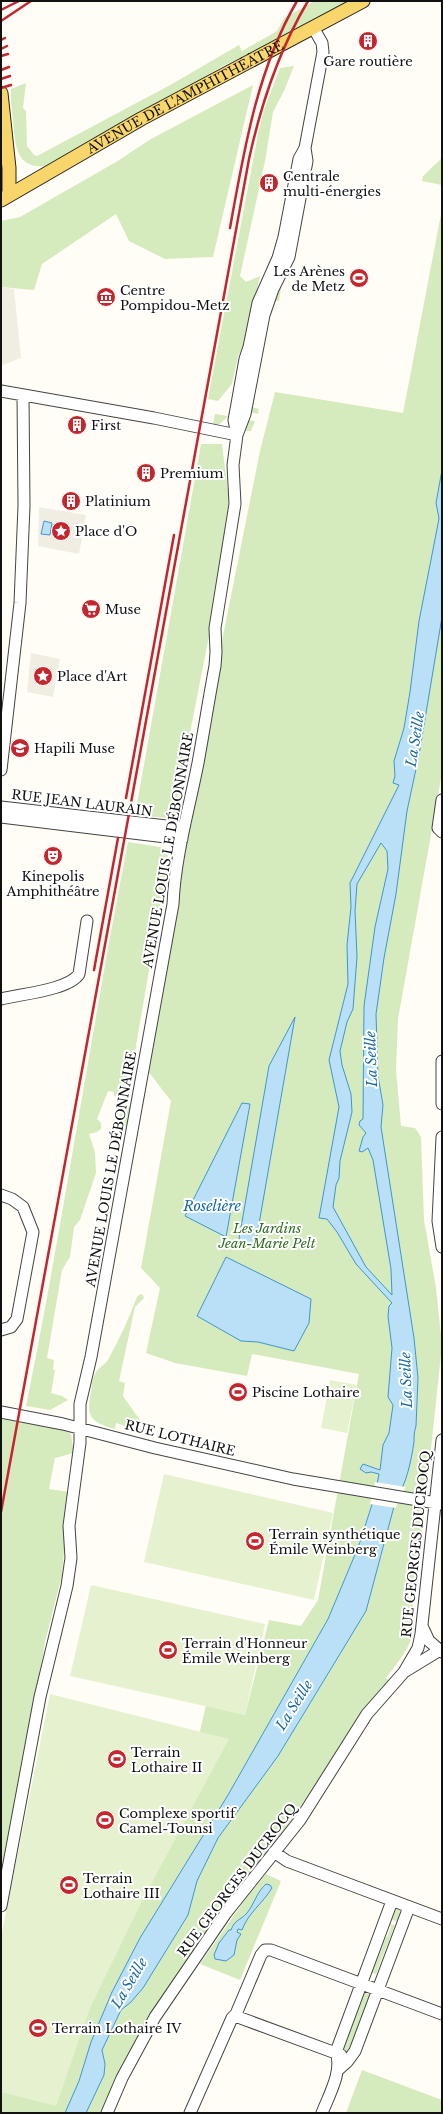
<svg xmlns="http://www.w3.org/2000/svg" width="443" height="2114" font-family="'Libre Baskerville',serif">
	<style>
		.green { fill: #d5ebbd }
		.pitch { fill: #e6f2cf }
		.plaza { fill: #f1ede2 }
		.water { fill: #b9e0f7; stroke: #3f96cf; fill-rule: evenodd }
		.pier { fill: #fffdf5 }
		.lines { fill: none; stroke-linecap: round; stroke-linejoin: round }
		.minor-casing { stroke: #444; stroke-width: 13 }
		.major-casing { stroke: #222; stroke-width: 15 }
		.minor { stroke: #fff; stroke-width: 11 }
		.major { stroke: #f9d66b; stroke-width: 13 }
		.rail { stroke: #c4262e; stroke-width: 2.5 }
		.labels { text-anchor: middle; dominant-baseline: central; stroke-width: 4; stroke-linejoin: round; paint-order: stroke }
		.poi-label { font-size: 13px; fill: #111; stroke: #fff; text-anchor: start }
		.street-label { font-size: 13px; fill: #111; stroke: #fff }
		.park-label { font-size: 13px; font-style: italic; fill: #2f6b1f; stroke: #fff }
		.water-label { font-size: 14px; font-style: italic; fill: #1768a6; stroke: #fff }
	</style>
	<rect width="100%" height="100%" fill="#fffdf5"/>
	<path class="green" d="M315 1H350L321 19 223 66 166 100 45 166C15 169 15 143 13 120 12 110 10 99 11 89L26 83 23 108 26 111 27 146 34 155 37 156 172 84 239 45 242 51 277 31 284 18Z
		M294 66 284 91 273 112 265 161 240 276 246 282 260 276 245 344 238 356 232 384 218 401 208 399 258 134 264 110 280 68Z
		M253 85 213 257 165 259 129 241 116 214 42 264 34 290 1 287V221L20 217 116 162 151 139Z
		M442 158V185L422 181 423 176Z
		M442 209V773L398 1019 396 1070 401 1126 415 1128 421 1137 424 1220 436 1288 442 1345 422 1533 418 1539 412 1613C419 1639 401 1658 386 1678L389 1680 362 1712 338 1751 287 1826 222 1908 137 2037 101 2113H86L104 2075 105 2064 102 2050 121 2010 131 2002 143 1988 188 1915 197 1881 218 1838 278 1756 366 1611 368 1597 382 1554 417 1406 377 1127 383 1214 409 1383 359 1545 328 1619 228 1795 140 1938 112 1992 91 2042 79 2081 65 2113H1V2088L91 1960 182 1809 206 1705 245 1715 269 1620 301 1626 318 1600 359 1374 252 1354 247 1376 175 1363 146 1353 160 1288 141 1268 171 1101 148 1071 221 646 260 451 275 392 403 413Z
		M283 274 279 301 273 300 269 312 252 407 259 409 258 414 249 412C257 366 260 316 283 274Z
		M215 414 228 416 220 424 213 425Z
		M247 420 255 421 251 431H245Z
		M201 444H222L229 500 210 631 174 814 167 818 135 815Z
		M128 842 166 848 168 853 167 866 127 1098 125 1099 114 1096V1092L108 1091 97 1119 101 1123V1129L97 1132 89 1134 95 1152 96 1173 80 1220 74 1227 70 1257 62 1270 47 1358 54 1360 53 1370H55L51 1393 62 1396 68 1400 50 1410 26 1406C64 1219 91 1030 128 842Z
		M132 1104 127 1130 119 1115Z
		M140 1294 143 1295 144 1298 135 1307 119 1381 125 1383 123 1396 142 1423 138 1427 150 1436C138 1433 129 1427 116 1423L115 1429C90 1422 86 1417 91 1392 92 1386 92 1379 95 1374 98 1367 106 1365 109 1358 120 1338 129 1318 137 1297Z
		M1 1411 64 1427 71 1434 74 1453 55 1458 49 1489 69 1492 62 1575 45 1642 32 1723 1 1882Z
		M266 1874 281 1881 240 1980 200 1964 244 1901Z
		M396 1907 402 1910 400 1923 388 1918 391 1910Z
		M390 1924 395 1925 376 1974 372 1973 386 1937H387L391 1927Z
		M362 1992 371 1995 352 2051 347 2053 341 2050Z
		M362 2070 442 2100V2113H346Z"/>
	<path class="pitch" d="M330 1380 357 1385 347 1433 321 1428Z
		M164 1474 333 1513 314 1600 144 1562Z
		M91 1585 265 1624 245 1715 70 1676Z
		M50 1694 229 1739 142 1901 90 2008 56 2106 1 2092V1937Z"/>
	<path class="plaza" d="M2 287 14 289 21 358 3 365 1 364Z
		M39 507 86 515 79 554 38 546Z
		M31 653 60 659 53 697 27 692Z"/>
	<path class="water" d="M442 470V617L419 755 407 811 396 894 384 958 376 1014 378 1076 383 1105 381 1127 414 1338 418 1378 416 1426C414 1432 414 1436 414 1442 411 1461 407 1483 396 1499L366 1611 278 1756 218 1838 197 1881 188 1915 143 1988 131 2002 121 2010 102 2050 105 2064 104 2075 86 2113H65L79 2081 91 2042 112 1992 140 1938 228 1795 328 1619 359 1545 375 1495 379 1474 371 1472 366 1473 360 1469 363 1464 380 1470 383 1445 389 1433 393 1405 388 1397 392 1348 388 1316 389 1306 392 1303 356 1264 337 1232 327 1219 319 1218 339 1107 329 1060 348 984 347 945 351 907 350 883 399 785 393 783 395 776 394 761 404 728 410 692 419 621 437 529 439 518 436 503ZM381 843 387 851 388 869 375 927 364 1006 363 1119 360 1121 359 1125 366 1133 363 1137 359 1151 362 1152 368 1148 373 1160 391 1269 392 1295 366 1267 333 1207 336 1185 339 1178 340 1161 352 1112 351 1094 342 1065 340 1051 347 1022 353 1009 357 957 355 911 357 884Z
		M44 521 52 523 50 535 41 534Z
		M295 1017 255 1247 239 1239 269 1066Z
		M242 1103 250 1104 226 1237 185 1216Z
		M226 1257 311 1299 309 1323 294 1351 258 1342 241 1341 197 1316Z
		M266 1884 270 1885 272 1888C263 1903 248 1913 242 1930L238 1929 237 1932 241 1934 237 1940 234 1955 226 1961 215 1959 214 1955 219 1943 229 1930H231C235 1919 240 1921 247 1913 255 1903 256 1893 266 1884Z"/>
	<path class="pier" d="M375 1482 406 1487 398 1500 396 1508 370 1504Z"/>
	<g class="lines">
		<g class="minor-casing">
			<path id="minor" d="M1 391 154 418 237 435
				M237 435 245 414 264 315 273 289 289 257 307 161 305 148
				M1 770 20 603 24 506 23 395
				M442 800 438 828 442 832
				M1 807 184 828
				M1 817 182 839
				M1 999C20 994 69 990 79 974L87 921
				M442 1061V1104
				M442 1137 438 1221 442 1247
				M1 1195 12 1199 23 1207 33 1232 17 1319 11 1327 1 1330
				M1 1412 63 1424 155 1448 293 1479 442 1504
				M422 1626 429 1641 442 1652
				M404 1672 440 1650
				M274 1852 287 1861 442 1919
				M1 1906 40 1697 67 1586 71 1558 69 1526 80 1443V1404L91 1357 173 904C175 857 189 809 198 763 204 730 209 698 215 666L216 652 215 628 235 504 233 465 237 435 234 420 237 404 245 359 249 347 258 303 278 258 284 237 299 159 305 148 323 52 322 43 314 29
				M235 2016 341 2055
				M338 2070 347 2062 355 2051 409 1907
				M107 2113 122 2078 155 2017 226 1913 300 1820 367 1714 404 1672 418 1648 421 1634 442 1440
				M190 2113 232 2018 236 2014 261 1955 265 1950H271L442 2014
				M322 2113C329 2095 343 2071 336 2052L392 1901"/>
		</g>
		<g class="major-casing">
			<g id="major">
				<path d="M1 93 9 168V195"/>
				<path id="s1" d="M1 200 141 119 363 1"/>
			</g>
		</g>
		<use href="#minor" class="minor"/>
		<use href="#major" class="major"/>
		<path class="rail" d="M1 10 19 1
			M1 21 31 1
			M1 40 5 38
			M1 49 7 46
			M1 56 8 54
			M1 70 9 67
			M1 79 10 76
			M1 88 11 85
			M230 228C244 150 257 70 297 1
			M126 798 174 535
			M94 970 118 838
			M1 1512 249 159C261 104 279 50 308 1"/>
	</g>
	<defs>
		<g id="building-disc" transform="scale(1)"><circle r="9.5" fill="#c4262e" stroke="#fff"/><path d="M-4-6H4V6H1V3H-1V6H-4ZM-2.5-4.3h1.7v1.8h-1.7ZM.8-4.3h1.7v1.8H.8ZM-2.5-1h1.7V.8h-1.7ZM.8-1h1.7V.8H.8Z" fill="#fff"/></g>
		<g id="stadium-disc" transform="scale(1)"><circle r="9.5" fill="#c4262e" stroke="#fff"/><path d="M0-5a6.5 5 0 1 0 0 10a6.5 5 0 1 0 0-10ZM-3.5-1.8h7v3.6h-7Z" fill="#fff"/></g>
		<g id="museum-disc" transform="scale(1)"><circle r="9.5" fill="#c4262e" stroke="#fff"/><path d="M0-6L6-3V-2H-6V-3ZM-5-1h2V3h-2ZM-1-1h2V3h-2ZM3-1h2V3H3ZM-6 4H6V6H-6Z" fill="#fff"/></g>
		<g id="sight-disc" transform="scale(1)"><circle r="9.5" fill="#c4262e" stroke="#fff"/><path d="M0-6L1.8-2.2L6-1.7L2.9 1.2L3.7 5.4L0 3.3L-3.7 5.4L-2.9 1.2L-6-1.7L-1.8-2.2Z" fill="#fff"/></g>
		<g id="supermarket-disc" transform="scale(1)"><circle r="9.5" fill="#c4262e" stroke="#fff"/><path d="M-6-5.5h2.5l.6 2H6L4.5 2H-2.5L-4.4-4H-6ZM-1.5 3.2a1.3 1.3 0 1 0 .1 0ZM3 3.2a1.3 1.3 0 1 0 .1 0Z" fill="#fff"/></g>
		<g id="school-disc" transform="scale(1)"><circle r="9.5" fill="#c4262e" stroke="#fff"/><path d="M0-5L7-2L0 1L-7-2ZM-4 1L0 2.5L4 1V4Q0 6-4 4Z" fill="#fff"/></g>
		<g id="theatre-disc" transform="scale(1)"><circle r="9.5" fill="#c4262e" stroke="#fff"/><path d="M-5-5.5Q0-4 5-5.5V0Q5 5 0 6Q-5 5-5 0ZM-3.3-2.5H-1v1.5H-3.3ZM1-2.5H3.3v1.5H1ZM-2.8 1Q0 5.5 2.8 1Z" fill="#fff"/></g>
	</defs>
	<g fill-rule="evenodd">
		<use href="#building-disc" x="368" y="41"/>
		<use href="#building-disc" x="269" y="183"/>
		<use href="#stadium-disc" x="359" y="278"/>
		<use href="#museum-disc" x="106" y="297"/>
		<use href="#building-disc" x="77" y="425"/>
		<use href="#building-disc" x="146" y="473"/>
		<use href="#building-disc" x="71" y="501"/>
		<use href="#sight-disc" x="61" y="531"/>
		<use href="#supermarket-disc" x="91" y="609"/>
		<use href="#sight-disc" x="43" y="676"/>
		<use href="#school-disc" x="20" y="748"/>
		<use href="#theatre-disc" x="53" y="856"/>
		<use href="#stadium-disc" x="238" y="1392"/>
		<use href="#stadium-disc" x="255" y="1541"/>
		<use href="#stadium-disc" x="168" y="1650"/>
		<use href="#stadium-disc" x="117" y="1759"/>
		<use href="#stadium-disc" x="105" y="1820"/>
		<use href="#stadium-disc" x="69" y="1885"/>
		<use href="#stadium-disc" x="38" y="2028"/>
	</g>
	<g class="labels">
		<g class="poi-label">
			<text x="368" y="61" text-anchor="middle">Gare routière</text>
			<text x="283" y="176">Centrale<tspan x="283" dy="15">multi-énergies</tspan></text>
			<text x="345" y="271" text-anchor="end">Les Arènes<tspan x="345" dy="15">de Metz</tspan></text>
			<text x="120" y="290">Centre<tspan x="120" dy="15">Pompidou-Metz</tspan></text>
			<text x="91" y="425">First</text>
			<text x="160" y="473">Premium</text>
			<text x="85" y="501">Platinium</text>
			<text x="75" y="531">Place d'O</text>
			<text x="105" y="609">Muse</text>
			<text x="57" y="676">Place d'Art</text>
			<text x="34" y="748">Hapili Muse</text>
			<text x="53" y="876" text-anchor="middle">Kinepolis<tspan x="53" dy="15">Amphithéâtre</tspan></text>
			<text x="252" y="1392">Piscine Lothaire</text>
			<text x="269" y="1534">Terrain synthétique<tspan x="269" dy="15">Émile Weinberg</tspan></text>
			<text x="182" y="1643">Terrain d'Honneur<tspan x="182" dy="15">Émile Weinberg</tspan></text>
			<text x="131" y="1752">Terrain<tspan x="131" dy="15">Lothaire II</tspan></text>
			<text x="119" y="1813">Complexe sportif<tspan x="119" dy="15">Camel-Tounsi</tspan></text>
			<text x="83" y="1878">Terrain<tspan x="83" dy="15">Lothaire III</tspan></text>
			<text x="52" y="2028">Terrain Lothaire IV</text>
		</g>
		<g class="street-label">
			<text stroke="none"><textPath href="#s1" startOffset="211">AVENUE DE L'AMPHITHÉÂTRE</textPath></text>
			<text transform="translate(82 803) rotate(7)">RUE JEAN LAURAIN</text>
			<text transform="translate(168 850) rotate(-80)">AVENUE LOUIS LE DÉBONNAIRE</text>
			<text transform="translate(111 1169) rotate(-80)">AVENUE LOUIS LE DÉBONNAIRE</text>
			<text transform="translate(180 1438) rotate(14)">RUE LOTHAIRE</text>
			<text transform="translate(416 1544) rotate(-84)">RUE GEORGES DUCROCQ</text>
			<text transform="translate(237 1880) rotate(-53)">RUE GEORGES DUCROCQ</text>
		</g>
		<g class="park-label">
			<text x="267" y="1228">Les Jardins<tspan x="267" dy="15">Jean-Marie Pelt</tspan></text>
		</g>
		<g class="water-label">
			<text transform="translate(415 739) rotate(-81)">La Seille</text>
			<text transform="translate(371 1059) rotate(-92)">La Seille</text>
			<text x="212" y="1206">Roselière</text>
			<text transform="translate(406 1380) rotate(-92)">La Seille</text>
			<text transform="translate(294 1705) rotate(-58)">La Seille</text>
			<text transform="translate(129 1983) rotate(-59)">La Seille</text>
		</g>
	</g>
	<rect width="443" height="2114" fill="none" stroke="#111111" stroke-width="4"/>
</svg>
